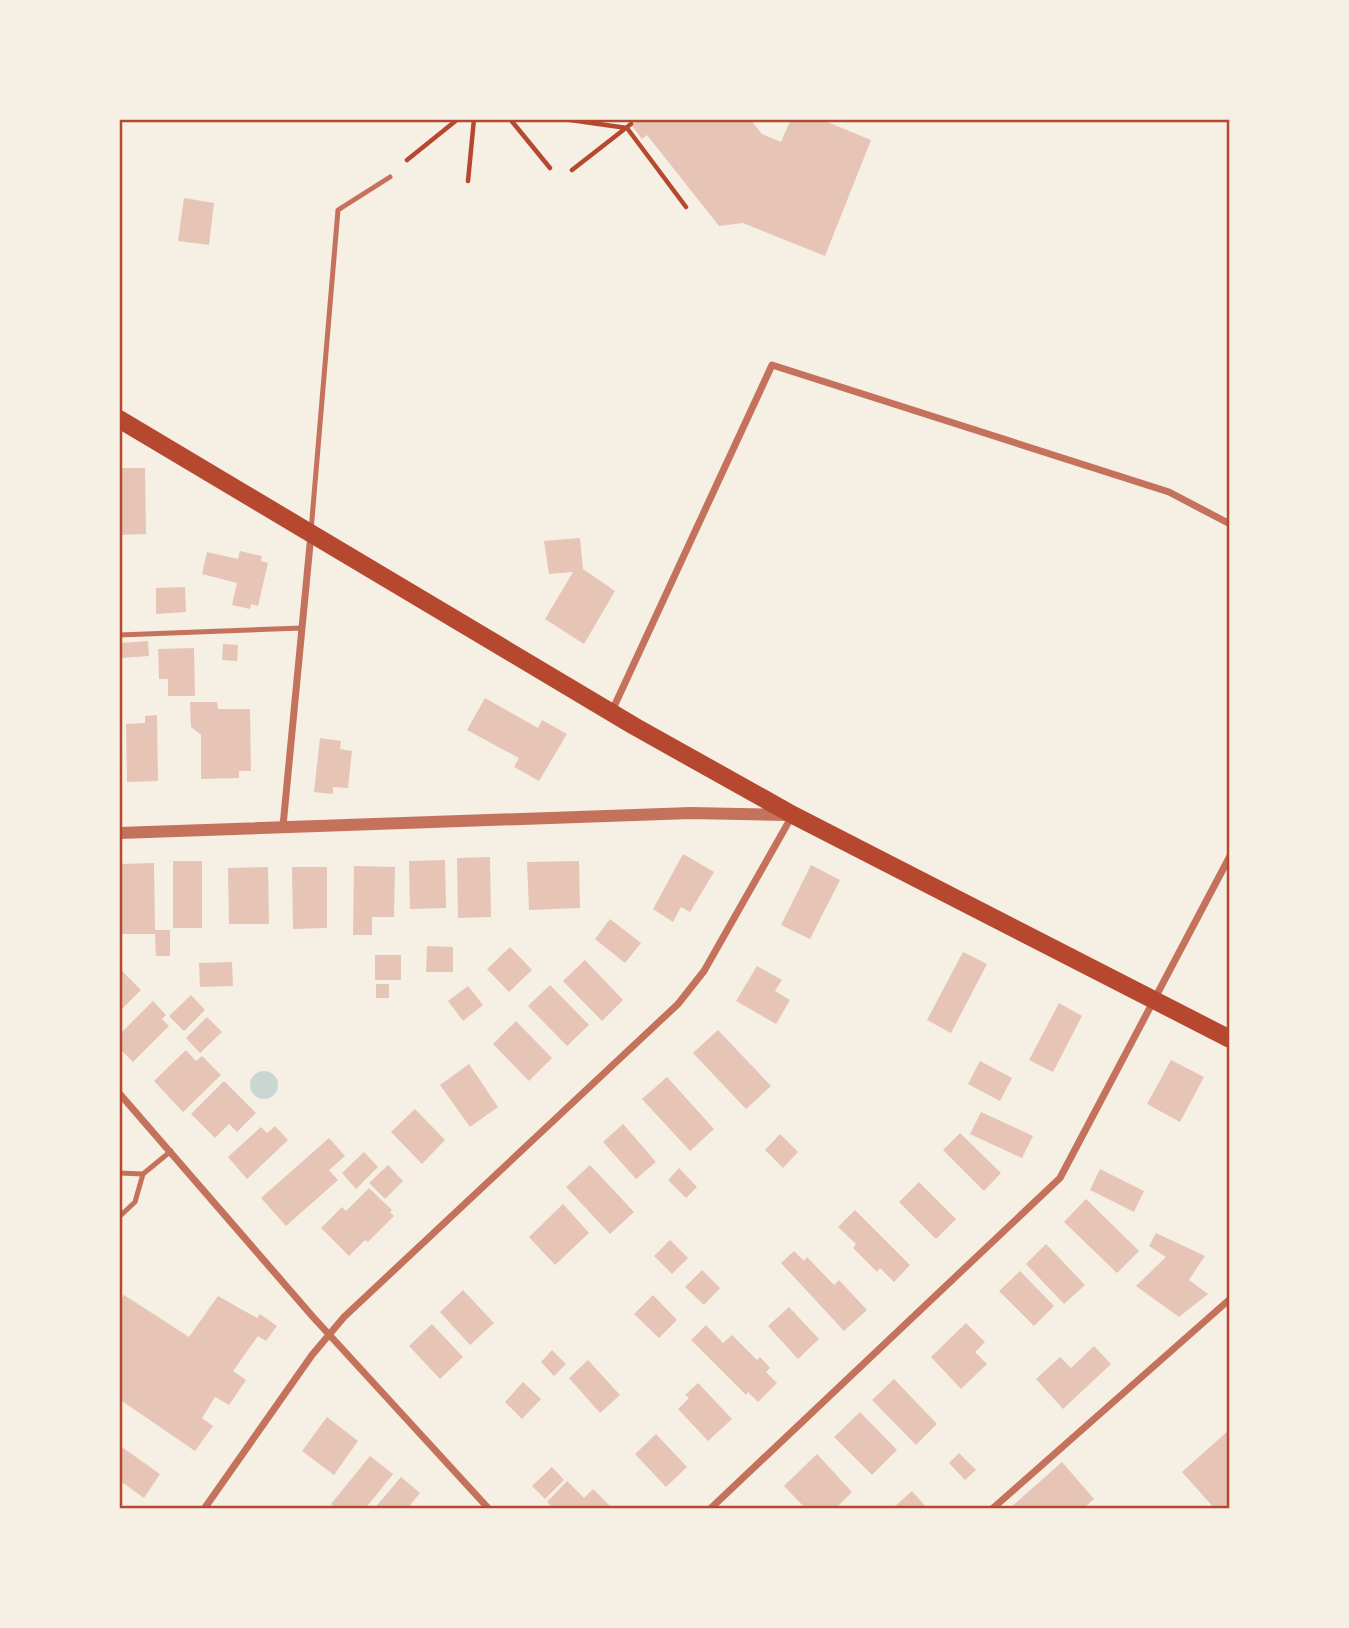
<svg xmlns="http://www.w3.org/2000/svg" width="1349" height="1628" font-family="'Zilla Slab',serif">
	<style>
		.water { fill: #c9d6d2 }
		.building { fill: #e6c5b7 }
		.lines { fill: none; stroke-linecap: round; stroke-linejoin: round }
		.path { stroke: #b5482f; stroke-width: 4.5 }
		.service { stroke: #c5725c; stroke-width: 5 }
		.minor { stroke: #c5725c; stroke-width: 7 }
		.tertiary { stroke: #c5725c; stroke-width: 12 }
		.primary { stroke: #b5482f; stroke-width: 18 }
		.neatline { fill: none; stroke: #b5482f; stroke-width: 2.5 }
	</style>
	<rect width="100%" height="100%" fill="#f6efe4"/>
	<path class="water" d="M250 1085a14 14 0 1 1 28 0a14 14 0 1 1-28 0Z"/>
	<path class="building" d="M627 119H750L762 134 781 142 791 119H820L871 140 825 256 743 223 719 226 647 135 642 139Z
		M184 198 214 203 209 245 178 241Z
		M119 468H145L146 534 119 535Z
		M580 538 583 569 615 591 584 644 545 619 573 572 549 574 544 541Z
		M240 551 262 556 261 561 268 563 258 606 251 604 250 609 232 605 237 583 202 574 207 552 238 559Z
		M185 587 186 612 156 614V588Z
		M148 641 149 656 122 658 121 643Z
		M223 644 238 645 237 661 222 660Z
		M194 648 195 696H168V679H159L158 649Z
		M485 698 538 728 542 720 567 734 539 781 514 767 519 758 467 730Z
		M190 702H217L218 709H250L251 771H239V778L201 779V735L191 727Z
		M157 715 158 781 127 782 126 724 145 723V716Z
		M320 738 341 741 340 749 352 751 348 788 333 787V794L314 792Z
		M683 854 714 872 690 912 681 907 673 922 653 909Z
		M490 857 491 917 458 918 457 858Z
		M445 860 446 908 410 909 409 861Z
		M173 861H202V928H173Z
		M579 861 580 908 529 910 527 862Z
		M154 863 155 930H170V956H156L155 934H120L119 864Z
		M811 865 840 880 810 939 781 925Z
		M354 866 395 867 394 917H372V935H353Z
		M268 867 269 924H229L228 868Z
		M292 867H327V928L293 929Z
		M610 919 641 943 625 963 595 939Z
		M427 946 453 947V972H426Z
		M510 947 532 970 509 992 487 969Z
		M963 952 987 964 951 1033 927 1020Z
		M375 955H401V980H375Z
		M585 960 623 1000 602 1021 563 981Z
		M232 962 233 986 200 987 199 963Z
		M757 966 782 980 775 991 790 1000 776 1024 736 1001Z
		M119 968 141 990 119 1012Z
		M376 984H389V998H376Z
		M550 985 589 1025 567 1046 528 1006Z
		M468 986 483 1005 463 1021 448 1001Z
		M191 995 205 1010 184 1031 169 1016Z
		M153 1001 166 1015 162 1019 169 1026 133 1062 119 1048V1035Z
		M1059 1003 1082 1016 1053 1072 1029 1060Z
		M207 1017 222 1032 200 1053 186 1038Z
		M516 1021 552 1058 529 1081 493 1044Z
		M718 1030 771 1086 746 1109 693 1053Z
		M186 1050 196 1061 202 1056 221 1075 183 1112 154 1081Z
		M1171 1060 1204 1077 1180 1122 1147 1104Z
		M980 1061 1012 1078 1000 1101 968 1084Z
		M469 1064 498 1107 470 1127 440 1085Z
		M667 1077 714 1129 690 1151 642 1099Z
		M224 1081 256 1113 237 1132 229 1124 215 1138 191 1114Z
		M415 1109 445 1140 422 1164 391 1132Z
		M981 1112 1033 1136 1022 1158 970 1134Z
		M623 1124 656 1162 636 1179 603 1142Z
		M275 1126 288 1140 247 1179 228 1157 261 1127 267 1133Z
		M960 1133 1001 1173 984 1191 943 1150Z
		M780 1134 798 1152 783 1168 765 1150Z
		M329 1138 345 1156 329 1170 338 1180 286 1226 261 1198Z
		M364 1152 378 1167 356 1189 342 1173Z
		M388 1165 403 1181 385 1199 369 1183Z
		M590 1165 634 1212 610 1234 566 1187Z
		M679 1168 697 1187 686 1198 668 1180Z
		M1100 1169 1144 1191 1134 1212 1090 1190Z
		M919 1182 956 1219 936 1239 899 1202Z
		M369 1188 392 1210 390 1212 394 1216 368 1242 365 1240 349 1256 321 1228 342 1207 346 1211Z
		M1086 1199 1139 1251 1117 1273 1064 1222Z
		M563 1204 589 1233 555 1265 529 1237Z
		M855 1210 910 1265 894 1282 880 1268 877 1272 853 1248 856 1244 838 1227Z
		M1156 1233 1205 1256 1189 1280 1208 1294 1179 1317 1136 1286 1166 1257 1149 1246Z
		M670 1240 688 1258 672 1274 654 1256Z
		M1046 1244 1085 1285 1064 1304 1026 1264Z
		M794 1251 804 1261 807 1257 834 1285 839 1280 867 1310 844 1331 781 1263Z
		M702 1270 720 1288 704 1305 685 1287Z
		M1020 1271 1054 1306 1034 1326 999 1291Z
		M463 1290 494 1323 470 1345 440 1312Z
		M124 1295 189 1337 218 1296 257 1318 260 1314 277 1326 266 1341 258 1336 233 1371 246 1380 229 1405 215 1397 202 1418 213 1426 195 1451 119 1399V1302Z
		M653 1295 677 1320 659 1338 634 1314Z
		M789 1307 819 1339 798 1359 768 1326Z
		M966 1323 985 1342 975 1352 987 1364 961 1389 931 1357Z
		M432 1324 463 1357 440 1379 409 1346Z
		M706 1325 723 1343 732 1335 757 1360 760 1357 770 1368 766 1372 777 1383 758 1402 748 1392 746 1395 691 1340Z
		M1094 1346 1111 1364 1063 1409 1036 1379 1060 1357 1071 1368Z
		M552 1350 566 1364 554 1376 541 1362Z
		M588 1360 620 1395 600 1413 569 1378Z
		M894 1379 937 1424 916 1445 872 1400Z
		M523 1382 541 1399 522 1419 505 1402Z
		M698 1383 732 1419 708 1441 678 1409 689 1398 685 1395Z
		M860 1412 897 1450 872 1475 834 1437Z
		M327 1417 358 1441 334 1475 302 1451Z
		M1230 1429V1509H1215L1182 1472Z
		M656 1434 687 1467 666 1487 635 1454Z
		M119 1445 160 1474 144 1498 119 1480Z
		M959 1453 976 1470 965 1480 949 1463Z
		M817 1454 852 1492 835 1509H806L784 1486Z
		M370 1456 393 1474 365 1509H337L331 1504Z
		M1062 1462 1094 1499 1083 1509H1009Z
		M552 1467 564 1480 545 1499 532 1486Z
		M401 1477 420 1493 407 1509H374Z
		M567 1481 584 1498 593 1489 613 1509H554L547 1502Z
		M912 1491 928 1509H892Z"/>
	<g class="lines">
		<path class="path" d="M510 119 550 168
			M563 119 627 128 686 207
			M407 160 458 119
			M572 170 631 124
			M468 181 474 119"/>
		<path class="service" d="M311 531 338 210 390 177
			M119 635 302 628
			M119 1173 143 1174
			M119 1217 135 1202 143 1174 171 1151"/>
		<path class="minor" d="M612 711 772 365 1169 492 1230 524
			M283 826 311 534
			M119 1093 313 1317 489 1509
			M204 1509 312 1355 344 1317 678 1004 704 971 792 816
			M710 1509 1060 1178 1230 856
			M992 1509 1230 1299"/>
		<path class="tertiary" d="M119 833 691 813 789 815"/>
		<path class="primary" d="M119 419 634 726 793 815 1230 1039"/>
	</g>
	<rect width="1349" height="1628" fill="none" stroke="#f6efe4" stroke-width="242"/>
	<rect x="121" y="121" width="1107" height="1386" class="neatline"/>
</svg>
